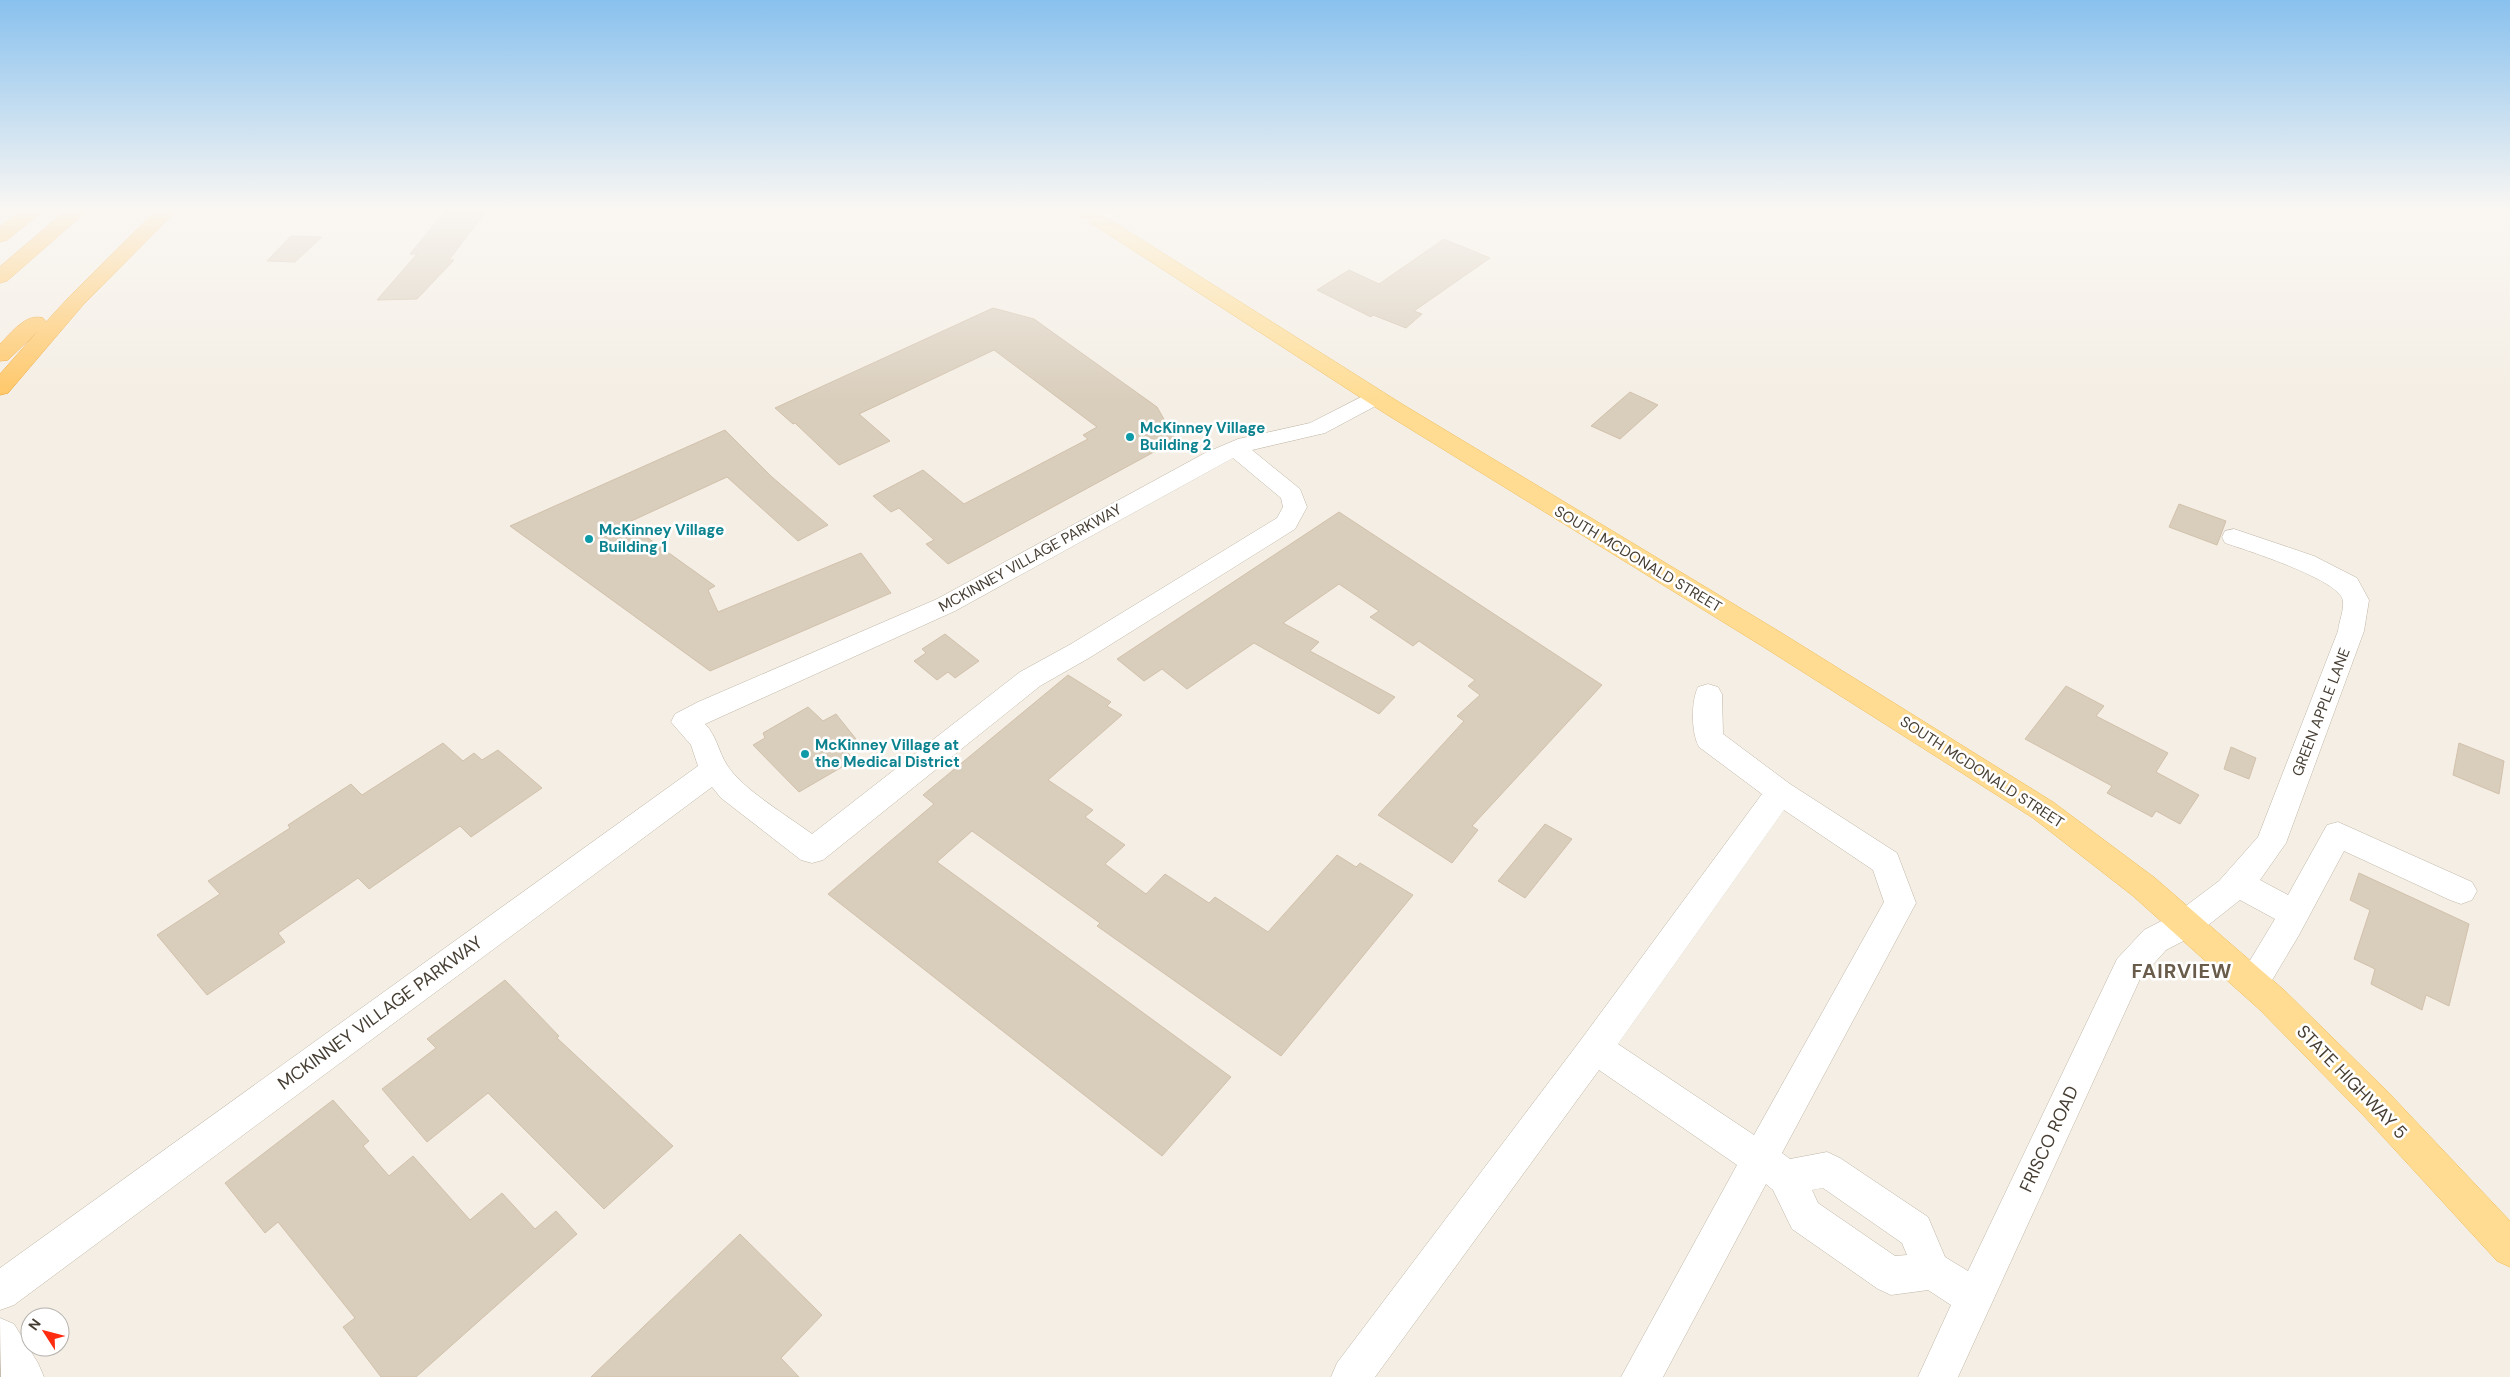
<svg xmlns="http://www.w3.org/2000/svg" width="2510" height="1377" font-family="'DM Sans',sans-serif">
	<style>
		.building { fill: #d9cdbb; stroke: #d2c1ab }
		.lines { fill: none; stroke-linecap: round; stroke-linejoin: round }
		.minor-casing { stroke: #c0b6a6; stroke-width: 1 }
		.major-casing { stroke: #efbc57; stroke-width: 1 }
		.highway-casing { stroke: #ec9c26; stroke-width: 1 }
		.minor { fill: #fff; fill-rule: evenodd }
		.major { fill: #ffdc92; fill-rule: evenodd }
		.highway { fill: #ffc664; fill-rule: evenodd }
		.culture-dot { fill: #0f9aa8; stroke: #fff; stroke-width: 2 }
		.labels { text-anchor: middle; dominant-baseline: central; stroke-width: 5; stroke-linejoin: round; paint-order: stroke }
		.culture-label { font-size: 15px; font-weight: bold; fill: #0d838f; stroke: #fff; text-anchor: start }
		.street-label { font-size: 15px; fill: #463e33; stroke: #fff }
		.near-street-label { font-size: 18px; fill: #463e33; stroke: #fff }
		.district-label { font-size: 20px; font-weight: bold; letter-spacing: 1px; fill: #6a5c4a; stroke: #fff }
	</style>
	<rect width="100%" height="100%" fill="#f4eee4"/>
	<path class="building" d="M446 210 486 211 449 260H454L417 299 377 300 417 254H410Z
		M291 236 322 237 295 262 267 261Z
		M1444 239 1490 258 1414 311 1422 314 1406 328 1373 315 1371 317 1317 290 1349 270 1379 284Z
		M993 308 1034 319 1157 407 1176 440 948 564 926 544 934 540 899 508 891 512 873 496 923 470 964 504 1088 439 1083 435 1097 427 994 350 859 414 890 441 839 465 795 423 793 424 775 408Z
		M1630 392 1658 405 1620 439 1591 426Z
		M725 430 772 477 828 525 798 541 727 477 627 523 715 586 708 590 718 612 861 553 891 593 710 671 510 526Z
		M2179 504 2226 521 2217 545 2169 527Z
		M1339 512 1602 685 1472 826 1478 830 1452 863 1378 815 1464 721 1457 716 1480 695 1468 686 1475 680 1419 641 1413 646 1370 617 1379 611 1339 584 1283 623 1319 642 1310 651 1395 697 1379 714 1254 643 1187 689 1162 669 1144 681 1117 659Z
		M945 634 979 661 955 678 948 672 937 680 914 661 926 653 922 649Z
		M1068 675 1111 702 1107 706 1122 715 1048 780 1093 810 1085 817 1125 845 1105 864 1146 894 1165 874 1209 903 1215 897 1268 932 1337 855 1356 867 1360 863 1413 895 1281 1056 1097 926 1100 923 972 831 937 862 1231 1077 1162 1156 828 894 934 804 923 795Z
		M2066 686 2104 706 2096 716 2168 753 2156 772 2199 795 2180 824 2156 811 2152 817 2107 793 2112 786 2025 739Z
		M808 707 823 721 836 714 856 739 843 747 854 760 799 792 753 745 765 738 763 733Z
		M443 743 463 761 474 753 482 760 498 750 542 788 471 837 460 826 369 889 358 878 278 933 285 942 207 995 157 935 220 894 208 881 290 828 288 825 351 784 362 795Z
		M2459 743 2504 761 2499 794 2453 775Z
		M2231 747 2256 758 2249 779 2224 769Z
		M1545 824 1572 839 1525 898 1498 881Z
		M2359 873 2469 924 2449 1006 2426 995 2422 1010 2371 984 2375 969 2354 959 2370 910 2350 900Z
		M505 980 559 1036 557 1038 673 1146 604 1209 488 1093 427 1142 382 1089 436 1048 427 1039Z
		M333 1100 369 1141 363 1146 389 1176 413 1156 470 1220 502 1193 535 1229 556 1211 577 1234 416 1377H381L343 1327 355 1318 278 1222 265 1233 225 1183Z
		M740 1234 822 1315 781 1358 799 1377H591Z"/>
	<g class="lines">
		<g class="minor-casing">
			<path id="minor" d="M1096 209H1122C1116 219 1096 225 1085 222L1082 218 1085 214Z
				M1375 390 1383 392 1386 397 1383 402 1325 433 1252 450 1300 489 1307 507 1295 529 1089 658 1040 686 823 860 812 863 801 860 721 798 712 787 14 1305 0 1310V1268L698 766 691 745 671 722 675 714 698 702 937 599 1205 453 1238 439 1310 423ZM1233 458 1281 498 1283 507 1277 518 1071 644 1020 672 812 834C788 816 742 789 727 765 718 751 717 736 705 724L955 611Z
				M2234 529 2314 556 2357 578 2369 600 2364 631 2286 843 2260 880 2288 895 2327 825 2338 822 2472 882 2477 891 2472 900 2461 904 2450 900 2344 851 2299 935 2265 992 2253 996 2241 992 2237 982 2275 919 2240 900 2197 934 2166 950 2140 979 1958 1377H1918L1951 1305 1928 1290 1891 1295 1878 1289 1792 1229 1773 1190 1766 1184 1663 1377H1621L1737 1165 1599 1070 1375 1377H1331L1337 1363 1583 1037 1762 794 1699 747C1691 733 1691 701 1698 687L1708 684 1718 687 1722 694 1723 734 1790 784 1897 853 1916 903 1782 1153 1790 1159 1827 1152 1840 1158 1928 1217 1945 1257 1968 1271 2117 959 2144 930 2175 914 2219 881 2258 837 2338 631C2339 622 2344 610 2343 601 2341 580 2246 550 2225 543L2222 537 2225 531ZM1784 810 1873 870 1884 902 1754 1135 1618 1044ZM1823 1188 1902 1243 1907 1255 1895 1256 1818 1203 1812 1190Z
				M0 1318 14 1324 38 1363 44 1377H1Z"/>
		</g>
		<g class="major-casing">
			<path id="major" d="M1070 209H1093L1402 404 1780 632 2053 802 2155 878 2284 990 2387 1091 2510 1221V1267L2497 1261 2363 1115 2260 1010 2133 896 2033 818 1762 646 1386 414Z"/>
		</g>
		<g class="highway-casing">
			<path id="highway" d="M24 209H45L7 240 0 242V227Z
				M68 209H89L7 281 0 283V267Z
				M158 209H178L83 305 8 393 0 395V374L38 331 8 360 0 361V344C12 332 26 313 43 318L46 322 69 297Z"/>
		</g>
		<use href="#minor" class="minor"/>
		<use href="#major" class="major"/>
		<use href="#highway" class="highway"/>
	</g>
	<linearGradient id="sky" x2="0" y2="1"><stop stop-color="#89c1ee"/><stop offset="0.52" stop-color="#faf7f3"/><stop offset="1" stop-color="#faf7f3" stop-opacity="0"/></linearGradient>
	<rect width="2510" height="402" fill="url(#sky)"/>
	<g class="culture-dot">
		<circle cx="1130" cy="437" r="5"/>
		<circle cx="589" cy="539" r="5"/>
		<circle cx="805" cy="754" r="5"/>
	</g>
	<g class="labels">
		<g class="culture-label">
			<text x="1140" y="428">McKinney Village<tspan x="1140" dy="17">Building 2</tspan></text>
			<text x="599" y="530">McKinney Village<tspan x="599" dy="17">Building 1</tspan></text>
			<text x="815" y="745">McKinney Village at<tspan x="815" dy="17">the Medical District</tspan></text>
		</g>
		<g class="street-label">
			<text transform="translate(1030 558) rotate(-29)">MCKINNEY VILLAGE PARKWAY</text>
			<text transform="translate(1638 559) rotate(31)">SOUTH MCDONALD STREET</text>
			<text transform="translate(2321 712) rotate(-69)">GREEN APPLE LANE</text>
			<text transform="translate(1982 772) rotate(33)">SOUTH MCDONALD STREET</text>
		</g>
		<g class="near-street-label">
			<text transform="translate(380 1013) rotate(-36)">MCKINNEY VILLAGE PARKWAY</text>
			<text transform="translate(2352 1082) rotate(46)">STATE HIGHWAY 5</text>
			<text transform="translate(2049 1139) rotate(-65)">FRISCO ROAD</text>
		</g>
		<g class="district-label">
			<text x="2182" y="971">FAIRVIEW</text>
		</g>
	</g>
	<g transform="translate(45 1332) rotate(306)"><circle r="24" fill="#ffffff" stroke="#b5b2ad"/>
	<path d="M0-4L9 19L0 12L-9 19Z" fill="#ff2c10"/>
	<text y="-8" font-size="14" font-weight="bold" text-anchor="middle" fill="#463e33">N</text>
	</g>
</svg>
